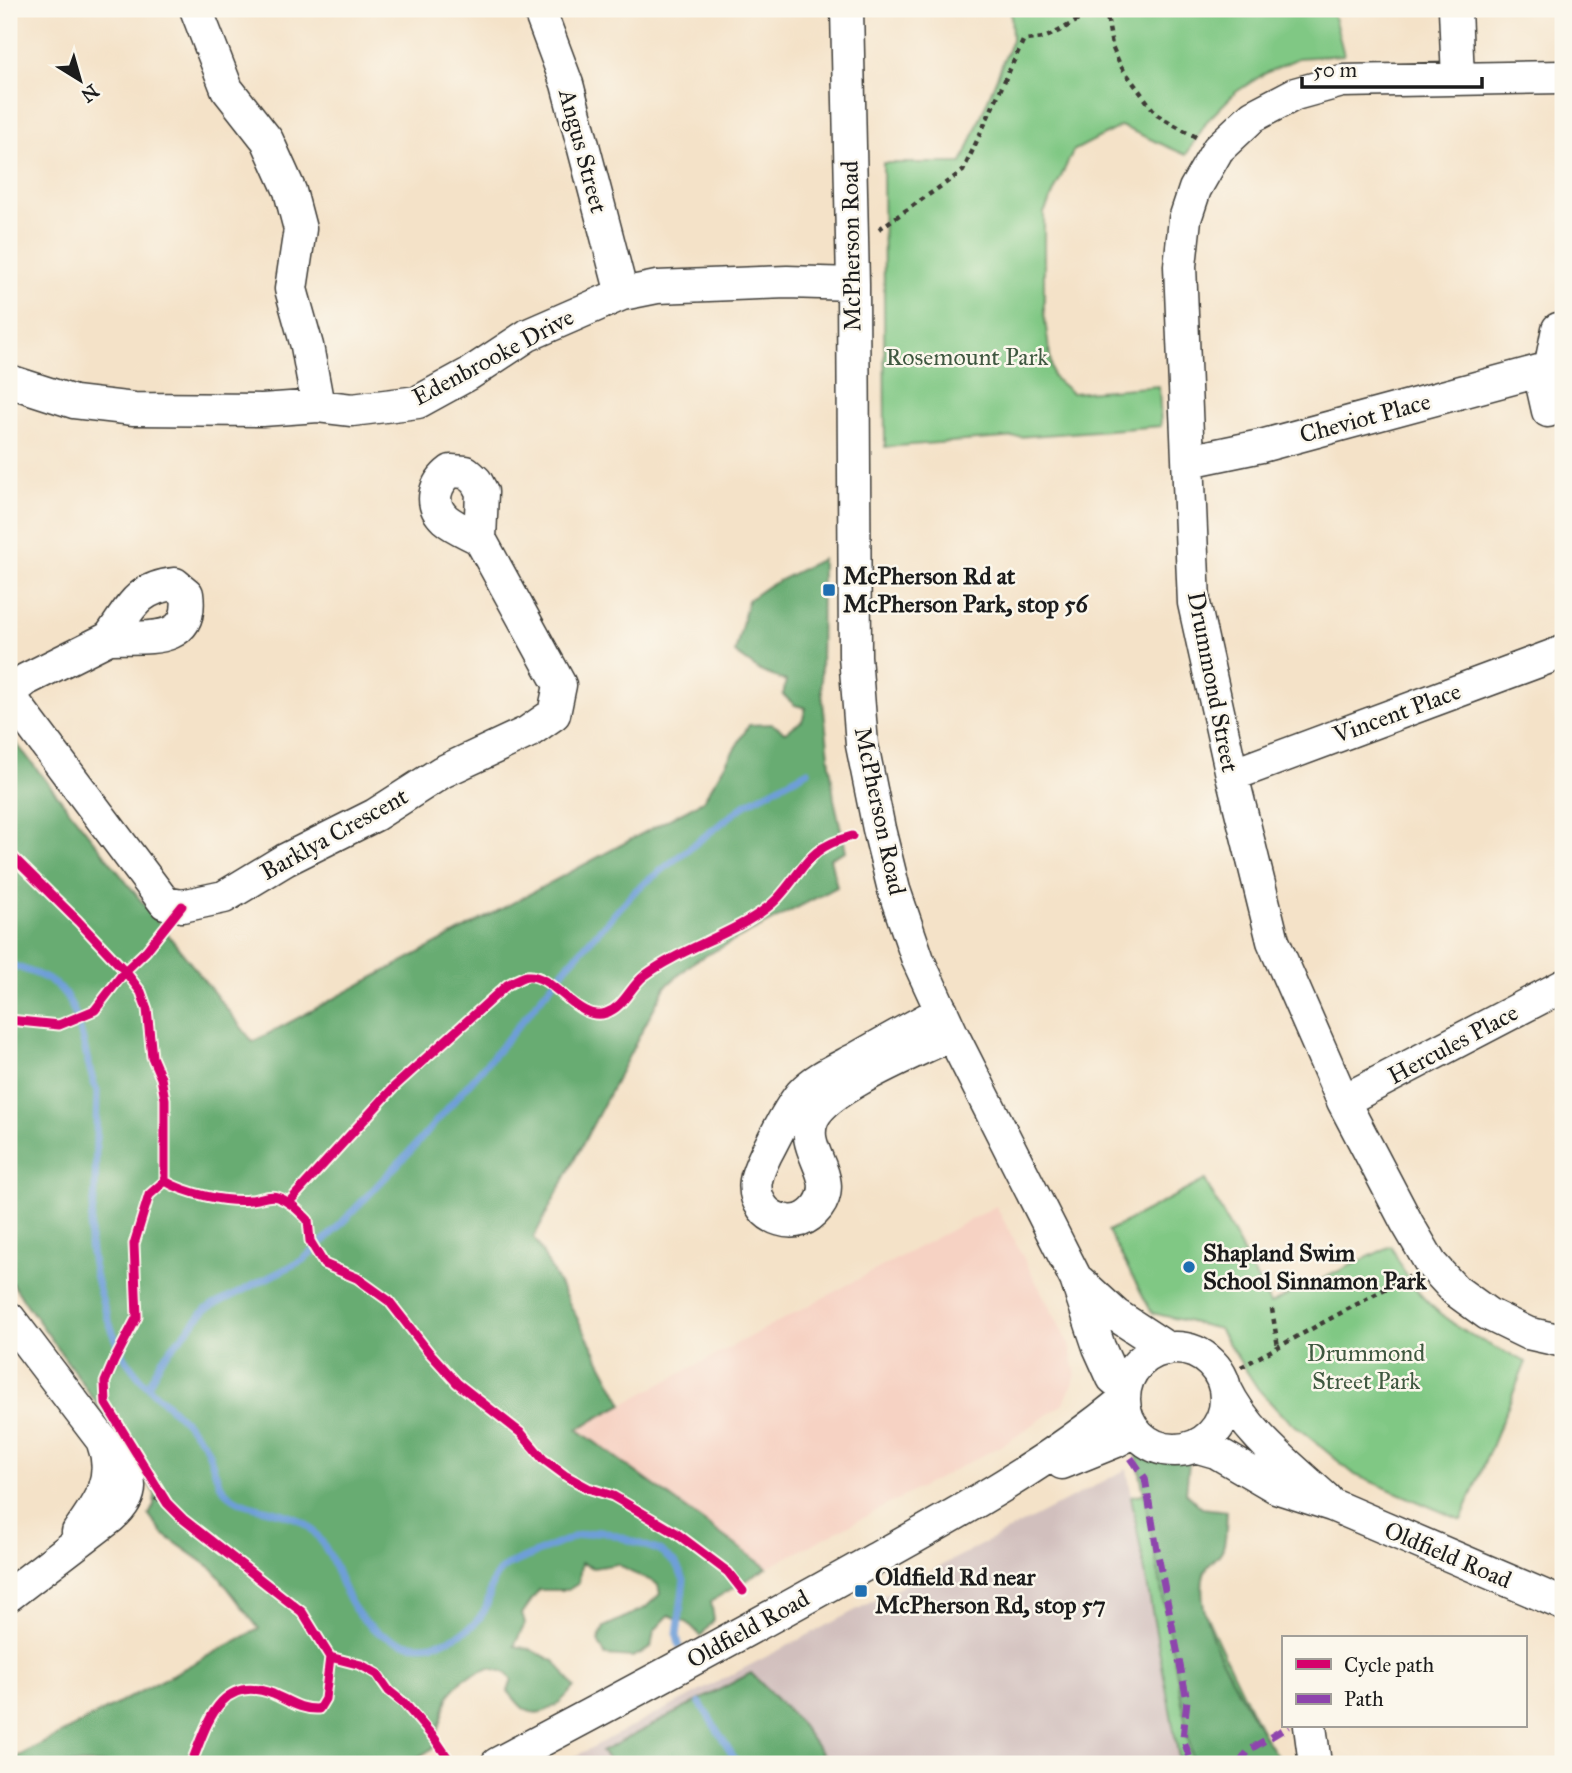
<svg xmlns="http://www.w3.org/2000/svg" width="1572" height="1773" font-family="'IM FELL Great Primer',serif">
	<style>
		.built { fill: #f6d2c3 }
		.industrial { fill: #d1bfbd }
		.green { fill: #80c884; stroke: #4e7250; stroke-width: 2 }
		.forest { fill: #68ac72; stroke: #426447; stroke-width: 2 }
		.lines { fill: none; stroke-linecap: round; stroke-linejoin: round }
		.stream { stroke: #6e9fd8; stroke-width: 7 }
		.minor-casing { stroke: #3c3a36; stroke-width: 35 }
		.path { stroke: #3c3a36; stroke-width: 4.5; stroke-dasharray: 5 5; stroke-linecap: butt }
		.minor { stroke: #fff; stroke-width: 32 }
		.quiet { stroke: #8e44ad; stroke-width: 7; stroke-dasharray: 14 7; stroke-linecap: butt }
		.cycleway-casing { stroke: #fbf7ec; stroke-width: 13 }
		.cycleway { stroke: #d6006c; stroke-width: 9 }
		.poi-dot { fill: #1f6fb2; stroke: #fbf7ec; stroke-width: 2.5 }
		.labels { text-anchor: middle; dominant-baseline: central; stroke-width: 5; stroke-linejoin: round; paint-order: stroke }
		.street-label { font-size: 24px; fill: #1c1c1c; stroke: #fbf7ec }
		.park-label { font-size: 24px; fill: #3f5840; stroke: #fbf7ec }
		.poi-label { font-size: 24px; font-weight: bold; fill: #1c1c1c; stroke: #fbf7ec; text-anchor: start }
	</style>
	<rect width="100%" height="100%" fill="#fbf7ec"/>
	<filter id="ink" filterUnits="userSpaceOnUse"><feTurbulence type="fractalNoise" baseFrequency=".0143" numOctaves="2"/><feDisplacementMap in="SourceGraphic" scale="14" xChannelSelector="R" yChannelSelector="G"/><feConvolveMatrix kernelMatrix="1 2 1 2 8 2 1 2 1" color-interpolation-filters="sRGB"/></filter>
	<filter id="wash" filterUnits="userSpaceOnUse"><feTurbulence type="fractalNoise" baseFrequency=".00686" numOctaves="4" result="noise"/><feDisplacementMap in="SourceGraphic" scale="28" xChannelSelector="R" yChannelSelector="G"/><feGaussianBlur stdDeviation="1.57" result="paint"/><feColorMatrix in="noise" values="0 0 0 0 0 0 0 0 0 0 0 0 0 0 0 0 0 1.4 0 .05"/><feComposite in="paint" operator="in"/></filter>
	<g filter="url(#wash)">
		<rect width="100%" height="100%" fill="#f4e2c8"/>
		<path class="built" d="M996 1206 1069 1344 1076 1375 1064 1403 1008 1442 767 1568 576 1429Z"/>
		<path class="industrial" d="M1127 1469 1180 1764H560Z"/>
		<path class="green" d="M1011 9H1332L1344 55 1298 58 1264 74 1236 92 1208 120 1186 155 1121 126 1073 151 1044 213V313L1053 377 1072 393 1159 386 1161 426 885 447 883 163H962L1012 40Z
			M1205 1180 1270 1304 1391 1246C1399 1261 1407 1280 1418 1292 1447 1326 1486 1344 1526 1362L1461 1520 1355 1475 1280 1413 1258 1389 1219 1329 1152 1313 1108 1231Z
			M1159 1491C1187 1583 1234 1678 1278 1764H1180L1131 1496Z"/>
		<path class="forest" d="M822 559 821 684 834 799 846 851 830 858 837 887 695 961 665 987 534 1237 623 1404 577 1429 767 1568 711 1601 714 1620 701 1636 688 1623 669 1615 654 1631 651 1648 633 1657 605 1655 598 1641 604 1627 645 1608 660 1594 658 1585C644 1575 632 1576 618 1564L593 1568 581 1563 579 1583 568 1590H539L522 1614 525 1624 514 1646 530 1649 556 1662 574 1687C563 1701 542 1722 523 1708 518 1704 513 1697 508 1691L512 1679 504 1672 490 1668 464 1678 449 1695 433 1748 407 1764H9V1761L259 1629 213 1569 163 1534 149 1515 154 1505 155 1494 116 1431 9 1279V734L253 1042 703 801 749 725 772 724 785 732 802 721 806 708 795 705 783 695 786 681 762 672 735 653 748 600 768 586Z
			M1136 1451 1190 1453 1186 1493 1202 1508 1227 1511C1226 1522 1227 1538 1223 1548 1220 1558 1206 1564 1204 1574 1191 1625 1253 1717 1279 1760L1278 1764 1193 1763Z
			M751 1673 799 1722 829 1764H613L601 1752Z"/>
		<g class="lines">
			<path class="stream" d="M9 964C24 970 42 974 55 984 83 1005 83 1060 97 1091 96 1125 96 1158 95 1191 94 1209 89 1226 90 1244 93 1277 111 1337 129 1364 147 1391 175 1408 195 1433 198 1437 203 1441 205 1445 214 1460 214 1481 227 1493 250 1515 291 1504 316 1534 344 1568 338 1607 381 1634 397 1643 413 1647 432 1644 458 1639 484 1624 489 1597 491 1583 494 1575 506 1566L576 1536 602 1531 658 1550 676 1564 684 1580 677 1635 679 1645
				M148 1386 162 1359 206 1309 303 1260 337 1228 414 1147 500 1048 567 966 636 890 746 804 808 771
				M700 1703 738 1764"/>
		</g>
	</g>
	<g filter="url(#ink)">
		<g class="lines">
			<g class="minor-casing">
				<path id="minor" d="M196 9 227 89 267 140 290 191 300 229 291 289 307 346 318 406
					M539 9 567 84 622 294
					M847 9 853 284 855 656 862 745 879 829 894 890 918 960 952 1034 1076 1279 1099 1347 1113 1378 1125 1388
					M1455 9 1458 79
					M1563 77 1342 81 1295 94 1253 116 1218 149 1195 189 1185 219 1180 266 1194 603 1232 775 1273 941 1343 1101 1407 1223 1431 1264 1455 1290 1488 1314 1527 1333 1563 1341
					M1550 369 1558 329
					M1539 371 1548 411
					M9 381 74 402 134 409 262 410 318 406 352 410 418 402 469 374 528 335 622 294 657 287 787 282 853 284
					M1189 461 1261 446 1539 371 1563 370
					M175 584 187 594C194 647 143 636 109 638 130 610 135 588 175 584Z
					M9 693 27 679 109 638
					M9 695 165 903 182 906 224 897 285 860 375 815 442 772 528 732 554 714 560 685 480 539 482 492 476 481 466 472 451 471C435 483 428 503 445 519 454 527 469 533 480 539
					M1232 775 1563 652
					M942 1011C913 1027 883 1043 854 1060 837 1069 814 1079 801 1094 786 1112 777 1134 766 1154 757 1173 749 1189 763 1208 771 1219 788 1224 801 1220 807 1218 814 1212 818 1207 841 1176 798 1150 813 1118 827 1087 920 1050 952 1034
					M1343 1101 1563 986
					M1080 1282 1116 1315 1168 1349
					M9 1318 124 1469C135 1489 127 1503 111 1517L9 1595
					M1124 1399a51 51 0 1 1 102 0a51 51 0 1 1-102 0Z
					M1225 1388C1247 1434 1289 1465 1326 1499
					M1195 1446 1216 1452 1276 1487 1332 1505 1563 1604
					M1062 1463 1114 1442 1135 1431
					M78 1532C98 1504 117 1478 103 1443
					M1310 1726 1315 1764
					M497 1764C622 1698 747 1631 870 1562 958 1513 1046 1465 1124 1400"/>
			</g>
			<path class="path" d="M1106 9 1112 46 1120 65 1157 115 1196 137
				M879 229 963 171 1023 41C1031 38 1038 40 1046 37 1066 29 1082 15 1103 9
				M1272 1309 1278 1347
				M1241 1367 1409 1276
				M155 1498 167 1503"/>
			<use href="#minor" class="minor"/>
			<path class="quiet" d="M1131 1458 1145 1478 1157 1550 1187 1700 1183 1738 1192 1764
				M1239 1764 1249 1750 1289 1726"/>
			<g class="cycleway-casing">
				<path id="cycleway" d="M9 853 78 921 125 971 141 992 147 1009 152 1057 161 1078 165 1099V1181
					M9 1020 59 1025 95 1010 125 971 146 951 182 906
					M165 1181 149 1195 134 1244 137 1317 114 1361 105 1382 106 1404 167 1503 183 1519 302 1612 330 1657 325 1699 319 1709C301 1710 289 1701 273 1694 219 1673 207 1725 191 1764
					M165 1181C185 1193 227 1203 250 1200 259 1200 269 1194 277 1197 290 1201 299 1211 308 1220L310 1241 324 1264 357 1278 389 1301 428 1351 457 1383 521 1433 543 1459 566 1476 588 1488 613 1496 676 1533 728 1572 743 1591
					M289 1202 395 1086 507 985C513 982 521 977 527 976 553 973 578 1023 606 1013 624 1007 630 987 644 976 682 947 745 931 777 899 806 868 806 848 852 836
					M330 1657 361 1665 377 1674 389 1691 404 1703 435 1739 452 1764"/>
			</g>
			<use href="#cycleway" class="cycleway"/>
		</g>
	</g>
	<g class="poi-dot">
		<rect x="822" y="583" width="14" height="14" rx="3.5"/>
		<circle cx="1189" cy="1267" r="7"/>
		<rect x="854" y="1584" width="14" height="14" rx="3.5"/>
	</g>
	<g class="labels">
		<g class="street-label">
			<text transform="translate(583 151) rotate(75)">Angus Street</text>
			<text transform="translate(851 246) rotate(-91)">McPherson Road</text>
			<text transform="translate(493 357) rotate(-28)">Edenbrooke Drive</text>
			<text transform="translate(1365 418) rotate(-15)">Cheviot Place</text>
			<text transform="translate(1213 682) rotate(79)">Drummond Street</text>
			<text transform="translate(1397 713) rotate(-20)">Vincent Place</text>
			<text transform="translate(880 811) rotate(78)">McPherson Road</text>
			<text transform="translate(334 834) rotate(-29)">Barklya Crescent</text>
			<text transform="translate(1453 1044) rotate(-28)">Hercules Place</text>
			<text transform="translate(1448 1555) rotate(23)">Oldfield Road</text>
			<text transform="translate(748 1629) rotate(-29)">Oldfield Road</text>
		</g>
		<g class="park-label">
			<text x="967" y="357">Rosemount Park</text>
			<text x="1366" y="1353">Drummond<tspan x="1366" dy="28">Street Park</tspan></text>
		</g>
		<g class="poi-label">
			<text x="843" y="576">McPherson Rd at<tspan x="843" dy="28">McPherson Park, stop 56</tspan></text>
			<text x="1203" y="1253">Shapland Swim<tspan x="1203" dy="28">School Sinnamon Park</tspan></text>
			<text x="875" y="1577">Oldfield Rd near<tspan x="875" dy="28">McPherson Rd, stop 57</tspan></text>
		</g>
	</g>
	<rect width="1572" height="1773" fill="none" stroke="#fbf7ec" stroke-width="35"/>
	<rect x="1282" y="1636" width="245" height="91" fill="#fbf7ec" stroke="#a29f99" stroke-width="2"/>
	<rect x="1296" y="1659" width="35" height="10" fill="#d6006c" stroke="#a29f99" stroke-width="2"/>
	<text x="1344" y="1672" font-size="21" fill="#1c1c1c">Cycle path</text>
	<rect x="1296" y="1694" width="35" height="10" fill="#8e44ad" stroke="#a29f99" stroke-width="2"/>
	<text x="1344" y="1706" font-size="21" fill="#1c1c1c">Path</text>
	<g transform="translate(80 80) rotate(143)" stroke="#fbf7ec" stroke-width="5" paint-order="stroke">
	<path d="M0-5L12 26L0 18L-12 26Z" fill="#1c1c1c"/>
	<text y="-10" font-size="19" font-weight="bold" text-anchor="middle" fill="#1c1c1c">N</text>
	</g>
	<path d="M1302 77v10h180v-10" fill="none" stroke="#1c1c1c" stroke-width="3.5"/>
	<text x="1313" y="77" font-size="21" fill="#1c1c1c" stroke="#fbf7ec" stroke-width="5" paint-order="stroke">50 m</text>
</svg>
